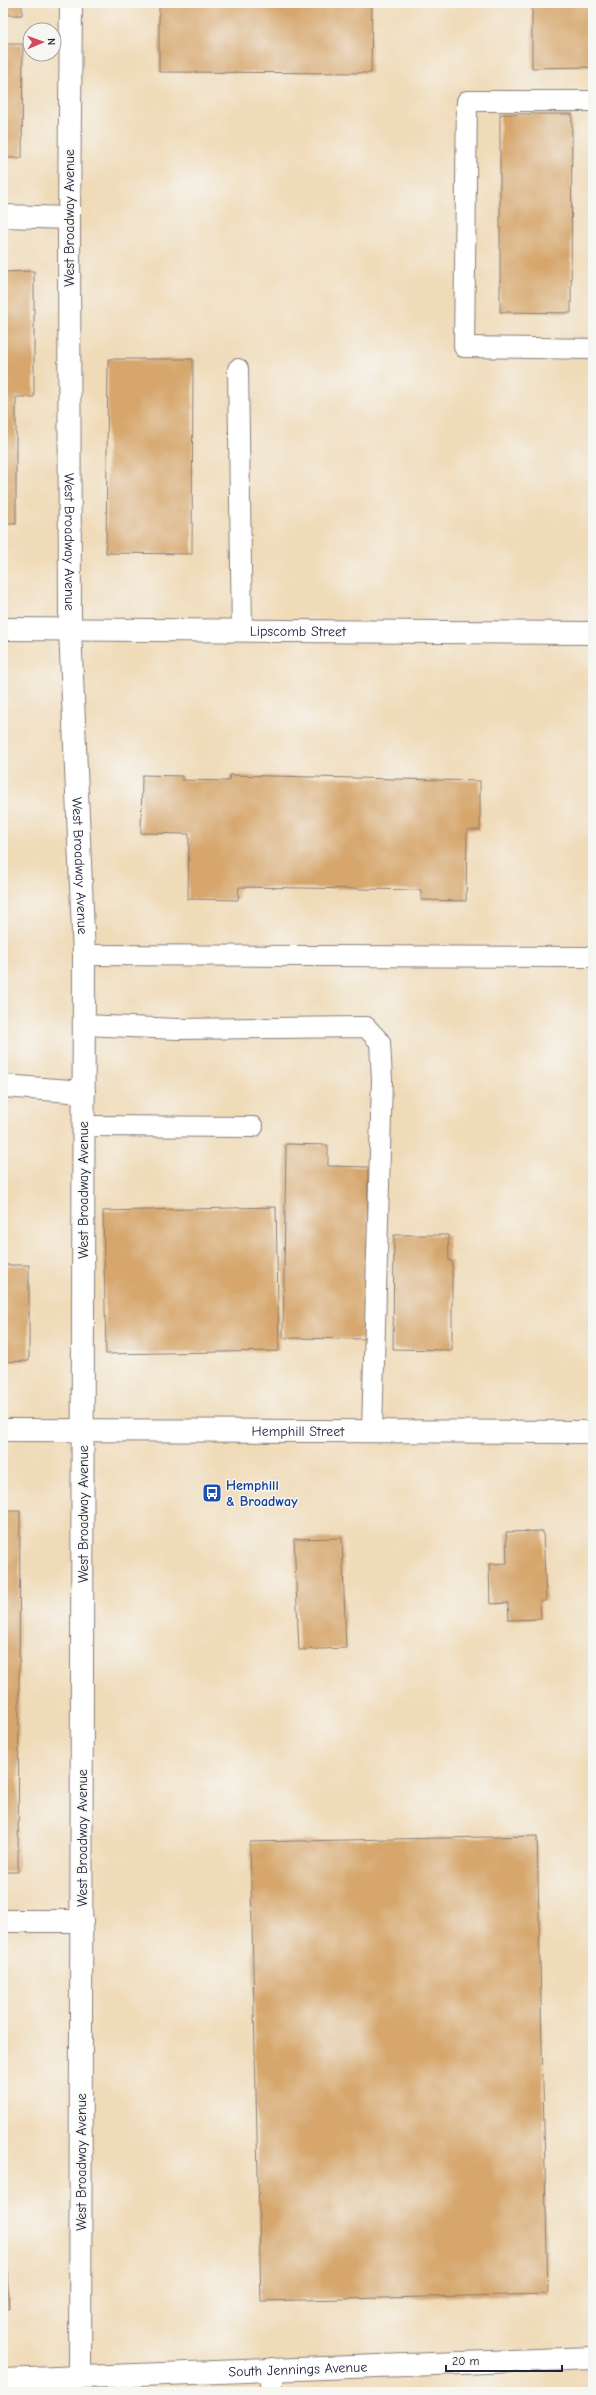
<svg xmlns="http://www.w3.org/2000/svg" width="596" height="2395" font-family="'Comic Neue',sans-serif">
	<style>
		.building { fill: #d6a66c }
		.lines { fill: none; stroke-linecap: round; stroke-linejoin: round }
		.lane-casing { stroke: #897e7a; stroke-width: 22 }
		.street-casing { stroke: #897e7a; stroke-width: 24 }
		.secondary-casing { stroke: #897e7a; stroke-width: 24 }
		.lane { stroke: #fff; stroke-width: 20 }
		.street { stroke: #fff; stroke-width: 22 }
		.secondary { stroke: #fff; stroke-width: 22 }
		.labels { text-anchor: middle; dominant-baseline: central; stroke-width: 3; stroke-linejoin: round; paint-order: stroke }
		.street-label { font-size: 14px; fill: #22223b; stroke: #f6f6f2 }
		.transit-label { font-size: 14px; font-weight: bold; fill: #164399; stroke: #f6f6f2; text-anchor: start }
	</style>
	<rect width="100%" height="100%" fill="#f6f6f2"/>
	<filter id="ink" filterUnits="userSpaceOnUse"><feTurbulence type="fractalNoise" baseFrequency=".025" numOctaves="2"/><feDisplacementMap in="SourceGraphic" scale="8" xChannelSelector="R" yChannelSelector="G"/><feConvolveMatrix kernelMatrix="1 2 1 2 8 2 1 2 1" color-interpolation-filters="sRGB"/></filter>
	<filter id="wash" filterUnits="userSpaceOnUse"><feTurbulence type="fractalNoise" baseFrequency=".012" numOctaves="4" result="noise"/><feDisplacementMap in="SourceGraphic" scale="16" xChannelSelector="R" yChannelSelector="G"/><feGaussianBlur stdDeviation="0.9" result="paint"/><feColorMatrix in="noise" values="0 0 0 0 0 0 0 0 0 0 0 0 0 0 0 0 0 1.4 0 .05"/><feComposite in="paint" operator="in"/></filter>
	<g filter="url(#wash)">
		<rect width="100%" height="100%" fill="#f0dbb9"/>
		<g id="blocks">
			<path class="building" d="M3 3H22V15H3Z
				M159 3H372L371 73 159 72Z
				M532 3H593V67L532 68Z
				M3 44H23L22 158H3Z
				M500 114H572L571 313 500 312Z
				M34 271V397H16V524H3V272Z
				M108 359H193L192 554 106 553Z
				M142 775 182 776V780L229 781 230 775 480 781V830H467L466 901 421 900V890L239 887 238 900 188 899 189 834 141 833Z
				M286 1144 328 1145V1166L368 1167 366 1339 283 1338Z
				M276 1207 279 1351 106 1354 103 1211Z
				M394 1235H448L449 1261H452V1350L393 1349Z
				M3 1265H29V1361L3 1362Z
				M3 1511H20L18 1872H3Z
				M543 1531 546 1601H540L541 1619 509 1620 508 1603 490 1604 489 1564 507 1563 506 1532Z
				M342 1538 346 1648 299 1650 294 1539Z
				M537 1836 548 2294 261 2301 250 1842Z
				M3 2193 9 2309H3Z"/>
		</g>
	</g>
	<g filter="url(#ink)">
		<use href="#blocks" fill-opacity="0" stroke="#897e7a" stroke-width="1"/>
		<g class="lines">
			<g class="lane-casing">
				<path id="lane" d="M593 101H467L464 347 593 349
					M238 369 242 631
					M84 955 593 957
					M84 1025 177 1029 366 1027 380 1042 382 1080 372 1431
					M84 1126 253 1127"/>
			</g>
			<g class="street-casing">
				<g id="street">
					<path id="s1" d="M71 3 69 218 70 630 84 955 80 2377"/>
					<path d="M3 216 69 218"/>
					<path id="s2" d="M3 629 593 633"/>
					<path d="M3 1086 84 1092"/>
					<path d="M3 1921H82"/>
				</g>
			</g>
			<g class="secondary-casing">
				<g id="secondary">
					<path id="s3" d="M3 1430 593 1432"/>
					<path d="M272 2369V2392"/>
					<path id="s4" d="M3 2380 593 2358"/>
				</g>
			</g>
			<use href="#lane" class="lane"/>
			<use href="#street" class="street"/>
			<use href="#secondary" class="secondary"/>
		</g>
	</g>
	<defs>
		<g id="bus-square" transform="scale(1)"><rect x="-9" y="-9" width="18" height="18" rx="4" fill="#1a4fb4" stroke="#f6f6f2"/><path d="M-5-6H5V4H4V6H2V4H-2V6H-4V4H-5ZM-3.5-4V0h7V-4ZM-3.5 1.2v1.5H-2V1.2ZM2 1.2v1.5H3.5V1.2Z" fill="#fff"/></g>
	</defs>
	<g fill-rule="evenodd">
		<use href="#bus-square" x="212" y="1493"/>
	</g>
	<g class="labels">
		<g class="street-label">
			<text transform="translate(69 218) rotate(-90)">West Broadway Avenue</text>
			<text stroke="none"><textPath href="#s1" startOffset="539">West Broadway Avenue</textPath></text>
			<text stroke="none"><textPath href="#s2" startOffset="295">Lipscomb Street</textPath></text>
			<text stroke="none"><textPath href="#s1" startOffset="863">West Broadway Avenue</textPath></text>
			<text transform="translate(83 1190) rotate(-90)">West Broadway Avenue</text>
			<text stroke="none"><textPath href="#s3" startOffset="295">Hemphill Street</textPath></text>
			<text transform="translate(83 1514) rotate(-90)">West Broadway Avenue</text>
			<text transform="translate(82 1838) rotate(-90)">West Broadway Avenue</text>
			<text transform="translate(81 2162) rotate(-90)">West Broadway Avenue</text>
			<text stroke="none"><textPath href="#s4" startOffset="295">South Jennings Avenue</textPath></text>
		</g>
		<g class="transit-label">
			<text x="226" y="1485">Hemphill<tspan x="226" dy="16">&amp; Broadway</tspan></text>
		</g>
	</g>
	<rect width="596" height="2395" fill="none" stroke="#f6f6f2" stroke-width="16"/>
	<g transform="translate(42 42) rotate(88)"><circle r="19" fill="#f6f6f2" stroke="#a1a1a9"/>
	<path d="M0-3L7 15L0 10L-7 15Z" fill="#d1495b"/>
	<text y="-6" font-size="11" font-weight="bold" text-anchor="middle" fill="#22223b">N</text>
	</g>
	<path d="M446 2365v6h116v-6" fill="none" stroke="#22223b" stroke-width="2"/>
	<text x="452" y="2365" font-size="12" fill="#22223b" stroke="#f6f6f2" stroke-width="3" paint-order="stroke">20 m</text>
</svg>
